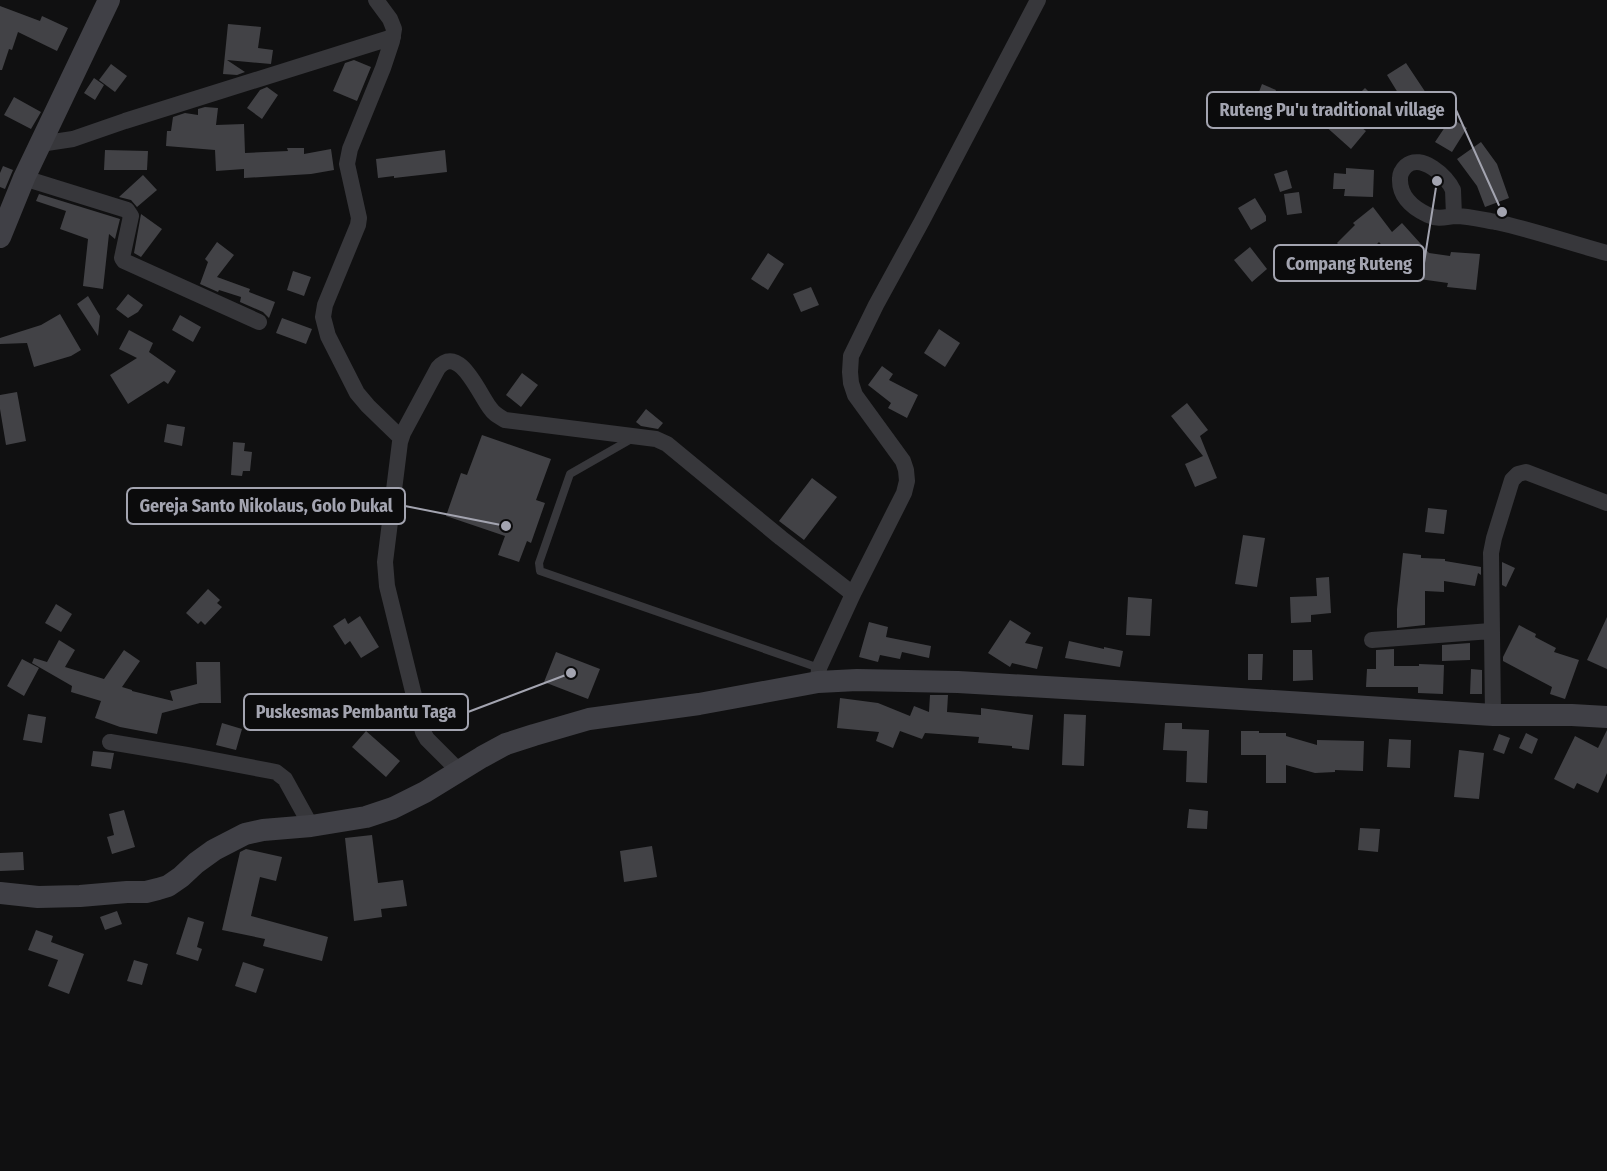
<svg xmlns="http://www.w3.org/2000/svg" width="1607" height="1171" font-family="'Fira Sans Condensed',sans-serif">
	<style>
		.building { fill: #424246 }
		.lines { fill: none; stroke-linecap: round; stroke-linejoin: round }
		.lane { stroke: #37373b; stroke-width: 8 }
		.street { stroke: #37373b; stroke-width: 16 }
		.secondary { stroke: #404046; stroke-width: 22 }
		.leader { fill: none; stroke: #a3a4b0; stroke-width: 2 }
		.callout-dot { fill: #a3a4b0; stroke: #0b0b0c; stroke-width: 2 }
		.callout { fill: #0b0b0c; stroke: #a3a4b0; stroke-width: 2 }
		.callout-label { font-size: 18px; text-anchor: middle; font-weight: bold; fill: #a3a4b0 }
	</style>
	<rect width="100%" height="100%" fill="#101011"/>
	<path class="building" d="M0 6 40 21 42 16 68 28 57 51 18 32 12 50 9 49 2 70H0Z
		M228 24 261 27 258 48 273 50 271 64 227 60 245 72 237 75 223 74Z
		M354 60 371 67 357 101 333 91 345 63Z
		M1406 63 1426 93 1406 106 1387 75Z
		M111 64 127 76 115 92 99 80Z
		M94 78 104 85 95 100 84 93Z
		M1262 84 1276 90 1266 115 1252 110Z
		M267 87 278 95 262 119 247 108 260 90Z
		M1365 88 1383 106 1362 128 1366 131 1351 149 1323 124 1338 107 1342 111Z
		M14 97 41 112 31 129 4 115Z
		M205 107 218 108 216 125 244 124 245 153 288 151 287 148H304V154L331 149 334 170 311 174 244 178V169L216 171 215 150 166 146 167 131H171L173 117 185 113 198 115V109Z
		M1451 118 1467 128 1452 152 1435 142Z
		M1481 142 1497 164 1509 198 1485 207 1477 186 1457 159Z
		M105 150 148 151 147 170H104Z
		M445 150 447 172 394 178V176L378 178 376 159Z
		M3 166 13 170 5 189 0 187V173Z
		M1346 168 1374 170 1373 197 1344 196 1345 189H1333L1334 173 1346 174Z
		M1287 170 1292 188 1280 192 1274 174Z
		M143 175 157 190 137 207 131 200 119 197Z
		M1299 192 1302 213 1287 215 1284 194Z
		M39 194 120 219 115 239 109 234 103 289 83 286 88 239 60 229 66 211 36 201Z
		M1255 198 1266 216V221L1251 230 1238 208Z
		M1373 207 1392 232 1402 223 1429 253 1450 256 1451 252 1480 254 1476 290 1447 287 1448 283 1412 278 1400 269 1401 267 1379 242 1357 264 1337 243 1355 225 1353 223Z
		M141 214 162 229 141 257 134 253Z
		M217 242 234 255 217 277 250 289 249 292 275 302 269 318 263 312 240 302 241 297 219 290 218 292 200 284 208 262 205 259Z
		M1250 247 1267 269 1252 282 1234 260Z
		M768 253 784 264 768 290 751 279Z
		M293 271 311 277 304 296 287 290Z
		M811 287 819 305 801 312 793 294Z
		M128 294 143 305 138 312 128 318 116 309Z
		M88 296 100 316 98 336 77 304Z
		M60 314 81 350 71 356 34 367 27 343 0 344V338L41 325Z
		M180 315 201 327 193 342 172 330Z
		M282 318 312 329 306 344 276 333Z
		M939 329 960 343 945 367 924 353Z
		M129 330 153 343 149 352 176 371 168 384 164 381 128 404 110 375 137 358 119 349Z
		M882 366 893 374 889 380 918 395 907 418 888 408 891 403 868 385Z
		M522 373 538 385 521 407 506 395Z
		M17 392 26 441 6 445 0 409V395Z
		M1187 403 1208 430 1200 436 1217 478 1195 487 1185 464 1203 456 1171 416Z
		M646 409 663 423 658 429 641 426 636 422Z
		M167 424 185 427 182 446 164 442Z
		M482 435 551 459 536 500 545 503 531 543 527 541 519 562 498 555 505 536 446 516 461 473 467 475Z
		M233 442 245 443 244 451 252 452 250 471H243L242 476 231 475Z
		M812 478 837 497 804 540 779 521Z
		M359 495 381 498 377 525 355 522Z
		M1428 508 1447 510 1444 534 1425 532Z
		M1243 535 1265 538 1257 587 1235 584Z
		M1403 553 1421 555V558L1445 559V561L1481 567V575L1478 573 1475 586 1444 581V592L1425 591V625L1397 628V609Z
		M1502 562 1515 568 1506 587 1502 585Z
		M1329 577 1331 613 1311 615V622L1291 623 1290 597 1317 596 1316 578Z
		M208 589 220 600 217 603 222 607 205 625 201 621 198 624 186 613Z
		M1128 597 1152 599 1150 636 1126 635Z
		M56 604 72 614 61 632 45 623Z
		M360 616 379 647 361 658 350 641 345 645 333 626 345 618 348 624Z
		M1607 617V669L1587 660Z
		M1010 620 1031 633 1025 643 1043 647 1037 669 1012 663 1010 667 988 653Z
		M869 622 888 627 886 637 931 646 929 658 902 652 900 659 880 655 878 662 859 657Z
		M1519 625 1536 634 1535 637 1556 648 1554 652 1579 660 1565 699 1550 694 1552 687 1503 661V657Z
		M59 640 75 650 65 667 104 679 124 650 140 661 122 687 132 690V691L173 701 170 691 197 684 196 662H220L221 703H200L162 713 157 734 120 727 95 718 101 701 71 692 72 686 32 663 34 658 47 662Z
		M1069 641 1104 649V647L1123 651 1120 667 1065 658Z
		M1470 643V660L1442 661V645Z
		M1394 649V666H1419V664L1444 665 1443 694 1418 693V687H1366L1367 669H1376V650Z
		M1293 650H1312L1313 680 1293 681Z
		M556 652 600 669 588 699 544 682Z
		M1248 654H1263L1262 680H1248Z
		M22 659 39 668 24 696 7 686Z
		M1471 669 1482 670V694H1470Z
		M930 695H948L947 712 981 715V708L1033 715 1029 750 1012 748V746L978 743 979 737 925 733 922 739 900 731 893 748 876 741 879 732 837 728 840 698 878 703 910 716 914 706 929 712Z
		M28 714 46 717 42 743 23 740Z
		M1064 714 1086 715 1084 766 1062 765Z
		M222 723 242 729 236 750 216 745Z
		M1165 723H1182V729L1209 730 1207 783 1186 782 1187 751 1163 750Z
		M1607 730V773L1598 793 1577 783 1574 789 1554 779 1575 736 1598 748Z
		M366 731 400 761 386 777 352 747Z
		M1241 731H1259V733H1286V736L1317 745V740L1364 741 1363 771 1335 770V772L1315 773 1286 765V783H1266V755H1241Z
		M1526 733 1538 739 1532 754 1519 748Z
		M1499 734 1510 738 1504 754 1493 750Z
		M1389 739 1411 740 1410 768 1387 767Z
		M1459 750 1484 753 1479 799 1454 797Z
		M93 751 114 753 111 769 91 766Z
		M1189 809 1208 811 1207 829 1187 828Z
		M124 810 135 847 112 854 107 837 114 835 109 814Z
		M1360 828 1380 829 1378 852 1358 850Z
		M372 835 378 883 403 880 407 906 381 909 382 917 354 921 345 838Z
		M652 846 657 877 624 882 620 851Z
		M246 849 282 857 276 881 260 877 251 916 328 937 322 961 263 946 265 939 222 930 240 852Z
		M23 852 24 870 0 871V853Z
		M117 911 122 924 105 930 100 917Z
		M188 917 204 922 197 947 202 949 198 961 176 954Z
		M36 930 53 936 51 942 84 954 69 994 48 986 58 960 28 950Z
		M134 960 148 964 142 985 127 981Z
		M243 962 264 969 256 993 235 986Z"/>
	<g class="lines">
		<path class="lane" d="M633 438 570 474 539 563 540 571 819 668"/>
		<path class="street" d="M376 0 390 19 394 29 392 41 383 68 350 149 347 164 359 218 358 225 325 305 323 317 328 336 357 393 368 406 401 438
			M40 144 73 139 125 121 393 37
			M24 178 127 210 131 216 122 258 124 261 259 322
			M1454 216 1453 190C1447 176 1421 153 1406 166 1402 170 1400 173 1400 178 1399 197 1413 208 1428 215 1439 220 1445 217 1455 216 1468 216 1484 220 1496 222 1533 230 1570 243 1607 253
			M1372 640 1491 631
			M818 682 819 668 853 594 904 493 907 481 906 470 903 461 855 395 851 383 850 372 851 356 876 305 922 221 1038 0
			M1493 715 1491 553 1494 538 1512 480 1518 474 1526 472 1607 503
			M110 742 187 755 276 772 285 779 311 826
			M459 771 427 739 423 732 387 586 385 562 400 442 403 433 438 368C459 343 479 394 490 408 494 414 498 416 505 420L656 439 667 444 781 538 853 594"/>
		<path class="secondary" d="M0 237 24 178 109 0
			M0 893 38 897 80 896 127 892H146L158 889 168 886 181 877 196 863 214 850 245 834 263 830 311 826 366 817 393 808 425 792 482 757 506 744 534 735 589 719 699 704 818 682 857 680 958 682 1132 692 1493 715H1572L1607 717"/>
	</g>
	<path class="leader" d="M1502 212L1456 110M1437 181L1424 263M506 526L405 506M571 673L468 712"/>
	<g class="callout-dot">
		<circle cx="1502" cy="212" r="6"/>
		<circle cx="1437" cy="181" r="6"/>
		<circle cx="506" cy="526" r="6"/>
		<circle cx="571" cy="673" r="6"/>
	</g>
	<g class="callout">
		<rect x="1207" y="92" width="249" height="36" rx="6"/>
		<rect x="1274" y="245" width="150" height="36" rx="6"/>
		<rect x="127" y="488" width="278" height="36" rx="6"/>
		<rect x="244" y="694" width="224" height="36" rx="6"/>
	</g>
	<g class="callout-label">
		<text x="1332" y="116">Ruteng Pu'u traditional village</text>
		<text x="1349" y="270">Compang Ruteng</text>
		<text x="266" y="512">Gereja Santo Nikolaus, Golo Dukal</text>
		<text x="356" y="718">Puskesmas Pembantu Taga</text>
	</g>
</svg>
